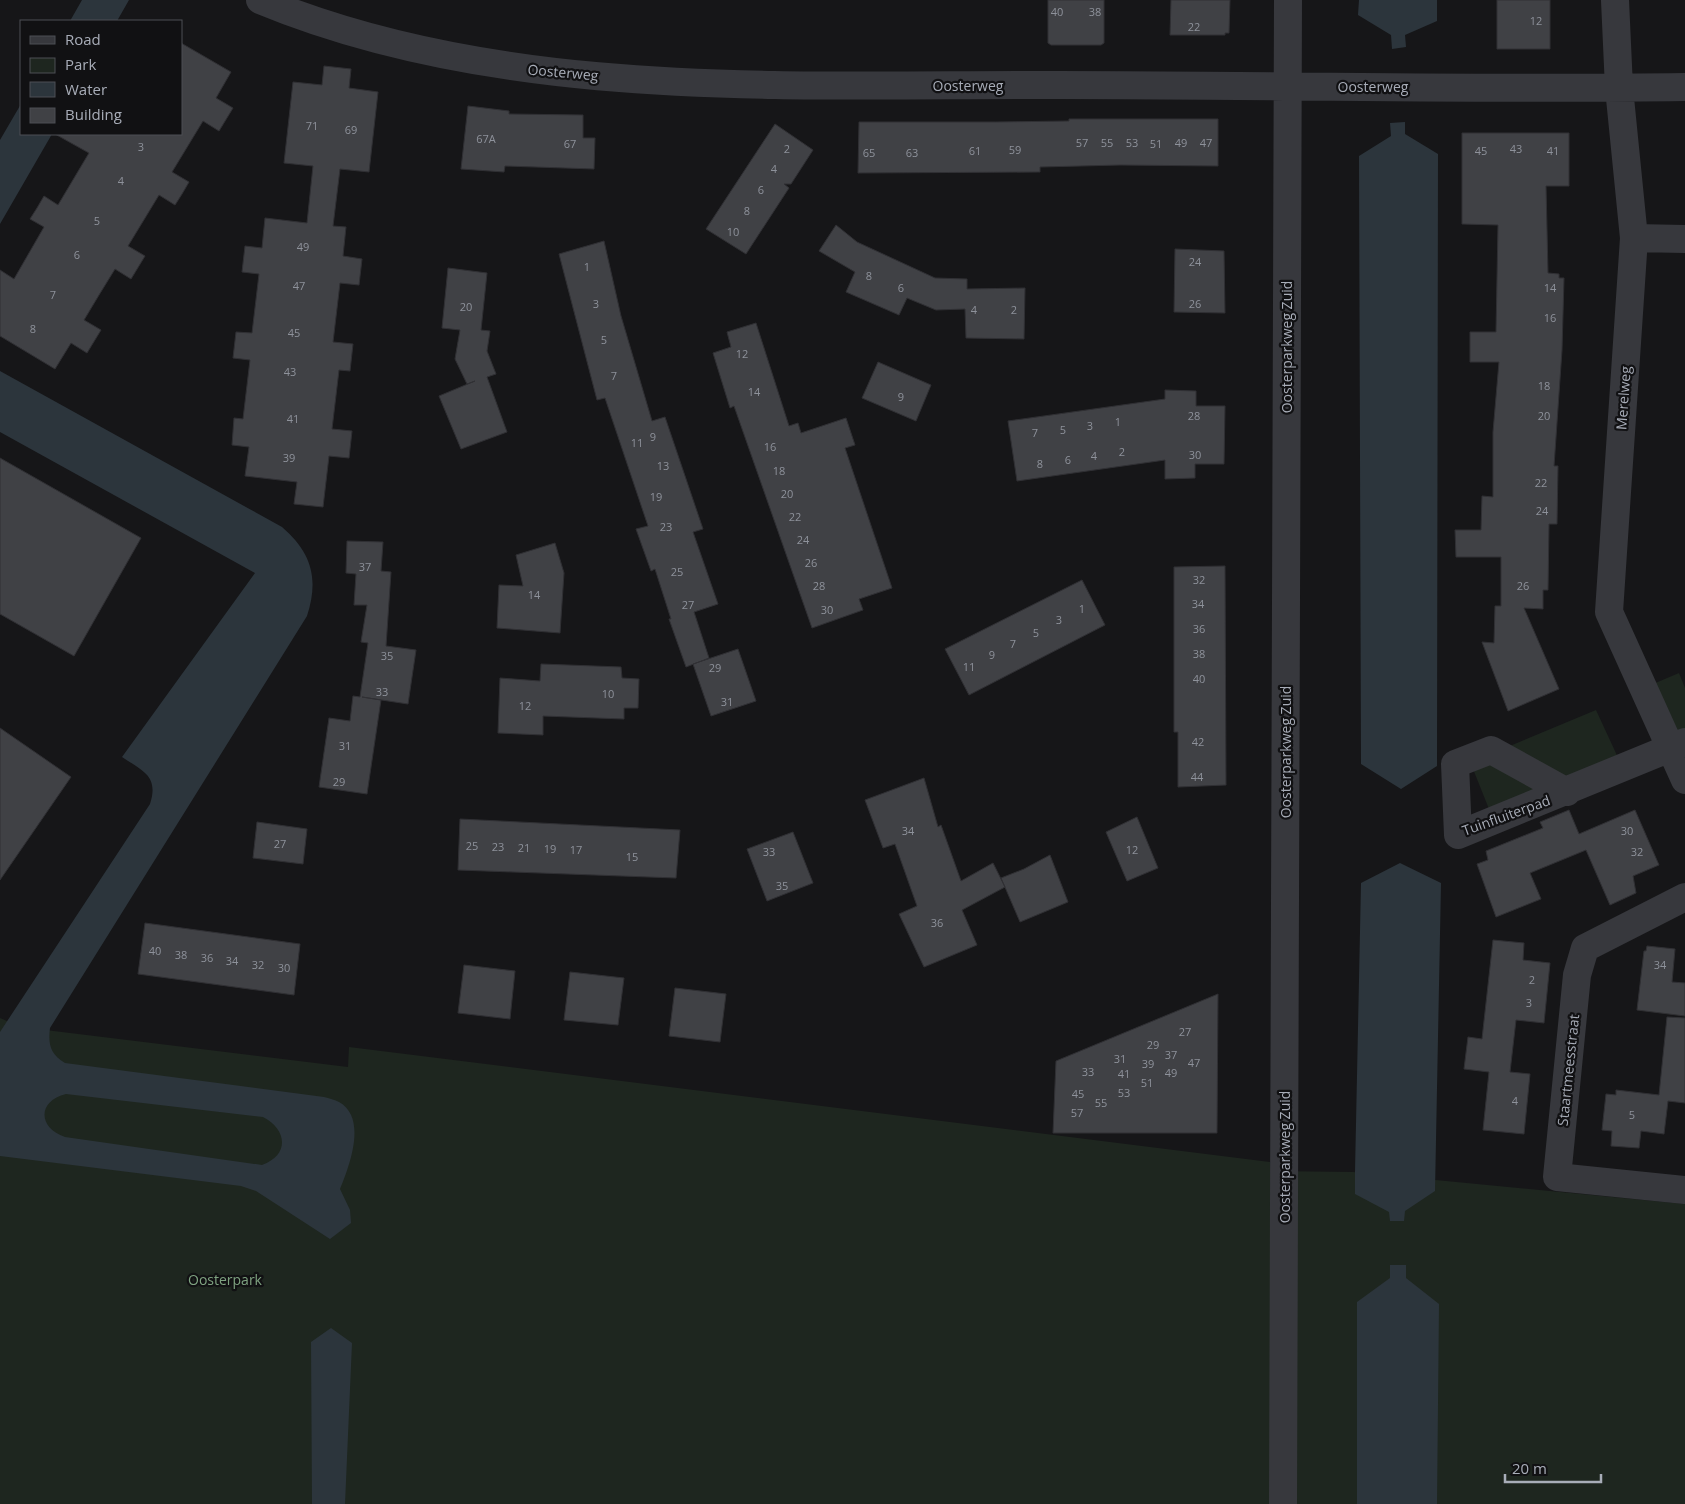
<svg xmlns="http://www.w3.org/2000/svg" width="1685" height="1504" font-family="'Open Sans',sans-serif">
	<style>
		.green { fill: #1e261f }
		.water { fill: #2c353c; fill-rule: evenodd }
		.building { fill: #404145; stroke: #303034 }
		.lines { fill: none; stroke-linecap: round; stroke-linejoin: round }
		.minor { stroke: #37383d; stroke-width: 28 }
		.labels { text-anchor: middle; dominant-baseline: central; stroke-width: 4.5; stroke-linejoin: round; paint-order: stroke }
		.number-label { font-size: 11px; fill: #8e929b }
		.street-label { font-size: 14px; fill: #a8adb8; stroke: #111113 }
		.park-label { font-size: 14px; fill: #7fa381; stroke: #111113 }
	</style>
	<rect width="100%" height="100%" fill="#161618"/>
	<path class="green" d="M1679 673 1685 688V738L1678 741 1653 684Z
		M1596 710 1621 764 1576 784 1505 748Z
		M1487 756 1559 791 1493 819 1471 764Z
		M0 1018 21 1027 348 1067 349 1047 1270 1162 1271 1171 1353 1172 1685 1204V1504H0Z"/>
	<path class="water" d="M82 0H129L117 21H70Z
		M1359 0H1437V21L1405 35 1406 47 1392 49 1391 35 1358 15Z
		M21 104V134H52L0 224V140Z
		M1405 122V134L1438 154 1437 766 1401 789 1361 764 1359 156 1391 136 1390 123Z
		M0 371 282 527C312 553 319 579 307 616L50 1028C48 1044 50 1054 65 1063L324 1097C329 1098 335 1100 339 1102 368 1118 349 1167 340 1189L350 1210 351 1223 330 1239 256 1191 241 1186 0 1156V1032L150 804C159 776 143 771 122 757L255 573 0 432ZM66 1094 263 1117C287 1129 290 1155 262 1165L65 1137C38 1128 37 1101 66 1094Z
		M1400 863 1441 883 1435 1191 1405 1211 1404 1221H1390L1389 1212 1355 1194V1172L1361 883Z
		M1390 1265H1406V1278L1439 1304 1437 1504H1357V1302L1390 1278Z
		M331 1328 352 1343 345 1504H312L311 1342Z"/>
	<path class="building" d="M1048 0H1104V43L1101 45H1051L1048 43Z
		M1171 0H1230L1229 33H1225V35H1170Z
		M1497 0H1550V49H1497Z
		M181 43 231 72 216 98 233 108 219 131 203 121 172 172 189 182 182 194 175 205 159 195 128 246 145 256 131 279 115 269 99 295 84 320 101 330 87 353 71 343 55 369 0 336V270L14 279 44 227 30 219 37 208 44 196 58 205 89 153 55 134H181Z
		M324 66 351 69 349 88 378 92 369 172 340 169 333 226 346 227 343 256 362 259 359 285 340 283 333 342 353 344 350 371 339 370 332 429 352 431 349 458 329 456 323 507 294 504 297 482 245 476 249 447 232 445 234 418 243 419 250 360 233 358 236 332 252 333 259 274 242 272 245 246 262 248 265 218 307 223 313 166 284 163 293 82 322 85Z
		M468 106 509 111V114L583 115V138H595L594 169 505 166 504 172 461 169Z
		M1069 119H1218V166L1120 165 1040 167V172L858 173 859 122H995L1069 121Z
		M775 124 813 150 791 184H784L789 188 746 254 706 229Z
		M1462 133H1569V186H1546L1548 273 1559 274V278H1564L1562 350 1554 466H1558L1557 524H1549L1548 590H1543V609L1524 608 1559 689 1508 711 1482 642 1494 643 1495 606H1501V557H1456L1455 530H1481L1482 496 1493 497V432L1499 362H1470V332H1496L1498 225 1462 224Z
		M836 225 857 242 935 278 967 279V289L1025 288 1024 339 966 338 965 309 936 310 907 298 899 315 846 292 855 272 819 251Z
		M604 241 621 316 652 421 665 417 703 529 693 532 718 604 694 612 709 658 686 667 669 619H671L655 569 651 571 636 529 648 526 605 398 597 400 559 254Z
		M1175 249 1224 251 1225 313 1174 312Z
		M448 268 487 273 481 330 490 331 487 351 496 374 487 377 507 432 461 449 439 396 475 381 467 384 455 359 460 330 442 328Z
		M756 323 789 426 798 423 801 433 846 418 855 445 845 448 892 588 859 599 863 610 812 628 734 406 730 408 713 353 731 347 727 332Z
		M878 362 931 385 916 421 862 398Z
		M1165 390 1196 391V406H1225L1224 464H1195V478L1165 479V460L1017 481 1008 421 1165 399Z
		M0 458 141 538 74 656 0 614Z
		M347 541 383 542 381 571 391 572 386 646 416 650 408 704 362 697 381 700 367 794 319 787 329 718 350 721 353 696 360 697 368 643 361 642 367 605H354L356 574 346 573Z
		M555 543 564 573 560 633 497 628 499 585 523 586 516 555Z
		M1225 566 1226 785 1178 787V732H1174V567Z
		M1082 580 1105 625 969 695 945 649Z
		M738 649 756 701 711 716 693 664Z
		M541 664 621 667 622 678 639 679 638 708H624V719L543 716V735L498 733 500 678 540 681Z
		M0 728 71 777 0 880Z
		M924 778 938 827 941 825 961 881 993 863 1005 887 962 910 977 945 924 967 899 914 917 906 895 844 883 848 865 800Z
		M1569 810 1579 834 1635 810 1659 865 1633 876 1636 893 1610 905 1586 850 1530 873 1541 899 1496 917 1477 864 1488 860 1486 851 1543 828 1540 822Z
		M1137 817 1158 868 1127 881 1106 832Z
		M460 819 680 830 676 878 458 870Z
		M257 822 307 829 303 864 253 858Z
		M793 832 813 883 767 901 747 849Z
		M1050 855 1068 902 1020 922 1001 878 1024 869Z
		M145 923 300 944 294 995 138 974Z
		M1493 940 1524 943 1523 960 1550 963 1544 1023 1516 1020 1510 1072 1530 1074 1524 1134 1483 1130 1489 1072 1464 1069 1468 1037 1482 1039Z
		M1647 946 1675 949 1672 982 1685 983V1016L1637 1010 1644 951H1646Z
		M464 965 515 971 510 1019 458 1013Z
		M570 972 624 978 618 1025 564 1020Z
		M675 988 726 994 720 1042 669 1036Z
		M1218 994 1217 1133H1053L1056 1061Z
		M1667 1017 1685 1018V1103L1668 1101 1664 1134 1641 1131 1639 1148 1611 1146 1612 1131 1602 1130 1606 1094 1616 1095V1090L1659 1095Z"/>
	<g class="lines">
		<path class="minor" d="M260 0C506 102 797 84 1058 85 1267 85 1476 90 1685 87
			M1615 0 1619 88 1634 238 1609 612 1685 780
			M1634 238 1685 239
			M1567 792 1491 750 1455 764 1458 835 1685 742
			M1685 897 1585 948 1577 975 1557 1177 1685 1190
			M1283 1504 1288 0"/>
	</g>
	<g class="labels">
		<g class="number-label">
			<text x="1057" y="11">40</text>
			<text x="1095" y="11">38</text>
			<text x="1536" y="20">12</text>
			<text x="1194" y="26">22</text>
			<text x="312" y="125">71</text>
			<text x="351" y="129">69</text>
			<text x="486" y="138">67A</text>
			<text x="1082" y="142">57</text>
			<text x="1107" y="142">55</text>
			<text x="1132" y="142">53</text>
			<text x="1181" y="142">49</text>
			<text x="1206" y="142">47</text>
			<text x="570" y="143">67</text>
			<text x="1156" y="143">51</text>
			<text x="141" y="146">3</text>
			<text x="787" y="148">2</text>
			<text x="1516" y="148">43</text>
			<text x="1015" y="149">59</text>
			<text x="975" y="150">61</text>
			<text x="1481" y="150">45</text>
			<text x="1553" y="150">41</text>
			<text x="869" y="152">65</text>
			<text x="912" y="152">63</text>
			<text x="774" y="168">4</text>
			<text x="121" y="180">4</text>
			<text x="761" y="189">6</text>
			<text x="747" y="210">8</text>
			<text x="97" y="220">5</text>
			<text x="733" y="231">10</text>
			<text x="303" y="246">49</text>
			<text x="77" y="254">6</text>
			<text x="1195" y="261">24</text>
			<text x="587" y="266">1</text>
			<text x="869" y="275">8</text>
			<text x="299" y="285">47</text>
			<text x="901" y="287">6</text>
			<text x="1550" y="287">14</text>
			<text x="53" y="294">7</text>
			<text x="596" y="303">3</text>
			<text x="1195" y="303">26</text>
			<text x="466" y="306">20</text>
			<text x="974" y="309">4</text>
			<text x="1014" y="309">2</text>
			<text x="1550" y="317">16</text>
			<text x="33" y="328">8</text>
			<text x="294" y="332">45</text>
			<text x="604" y="339">5</text>
			<text x="742" y="353">12</text>
			<text x="290" y="371">43</text>
			<text x="614" y="375">7</text>
			<text x="1544" y="385">18</text>
			<text x="754" y="391">14</text>
			<text x="901" y="396">9</text>
			<text x="1194" y="415">28</text>
			<text x="1544" y="415">20</text>
			<text x="293" y="418">41</text>
			<text x="1118" y="421">1</text>
			<text x="1090" y="425">3</text>
			<text x="1063" y="429">5</text>
			<text x="1035" y="432">7</text>
			<text x="653" y="436">9</text>
			<text x="637" y="442">11</text>
			<text x="770" y="446">16</text>
			<text x="1122" y="451">2</text>
			<text x="1195" y="454">30</text>
			<text x="1094" y="455">4</text>
			<text x="289" y="457">39</text>
			<text x="1068" y="459">6</text>
			<text x="1040" y="463">8</text>
			<text x="663" y="465">13</text>
			<text x="779" y="470">18</text>
			<text x="1541" y="482">22</text>
			<text x="787" y="493">20</text>
			<text x="656" y="496">19</text>
			<text x="1542" y="510">24</text>
			<text x="795" y="516">22</text>
			<text x="666" y="526">23</text>
			<text x="803" y="539">24</text>
			<text x="811" y="562">26</text>
			<text x="365" y="566">37</text>
			<text x="677" y="571">25</text>
			<text x="1199" y="579">32</text>
			<text x="819" y="585">28</text>
			<text x="1523" y="585">26</text>
			<text x="534" y="594">14</text>
			<text x="1198" y="603">34</text>
			<text x="688" y="604">27</text>
			<text x="1082" y="608">1</text>
			<text x="827" y="609">30</text>
			<text x="1059" y="619">3</text>
			<text x="1199" y="628">36</text>
			<text x="1036" y="632">5</text>
			<text x="1013" y="643">7</text>
			<text x="1199" y="653">38</text>
			<text x="992" y="654">9</text>
			<text x="387" y="655">35</text>
			<text x="969" y="666">11</text>
			<text x="715" y="667">29</text>
			<text x="1199" y="678">40</text>
			<text x="382" y="691">33</text>
			<text x="608" y="693">10</text>
			<text x="727" y="701">31</text>
			<text x="525" y="705">12</text>
			<text x="1198" y="741">42</text>
			<text x="345" y="745">31</text>
			<text x="1197" y="776">44</text>
			<text x="339" y="781">29</text>
			<text x="908" y="830">34</text>
			<text x="1627" y="830">30</text>
			<text x="280" y="843">27</text>
			<text x="472" y="845">25</text>
			<text x="498" y="846">23</text>
			<text x="524" y="847">21</text>
			<text x="550" y="848">19</text>
			<text x="576" y="849">17</text>
			<text x="1132" y="849">12</text>
			<text x="769" y="851">33</text>
			<text x="1637" y="851">32</text>
			<text x="632" y="856">15</text>
			<text x="782" y="885">35</text>
			<text x="937" y="922">36</text>
			<text x="155" y="950">40</text>
			<text x="181" y="954">38</text>
			<text x="207" y="957">36</text>
			<text x="232" y="960">34</text>
			<text x="258" y="964">32</text>
			<text x="1660" y="964">34</text>
			<text x="284" y="967">30</text>
			<text x="1532" y="979">2</text>
			<text x="1529" y="1002">3</text>
			<text x="1185" y="1031">27</text>
			<text x="1153" y="1044">29</text>
			<text x="1171" y="1054">37</text>
			<text x="1120" y="1058">31</text>
			<text x="1194" y="1062">47</text>
			<text x="1148" y="1063">39</text>
			<text x="1088" y="1071">33</text>
			<text x="1171" y="1072">49</text>
			<text x="1124" y="1073">41</text>
			<text x="1147" y="1082">51</text>
			<text x="1124" y="1092">53</text>
			<text x="1078" y="1093">45</text>
			<text x="1515" y="1100">4</text>
			<text x="1101" y="1102">55</text>
			<text x="1077" y="1112">57</text>
			<text x="1632" y="1114">5</text>
		</g>
		<g class="street-label">
			<text transform="translate(563 72) rotate(5)">Oosterweg</text>
			<text x="968" y="85">Oosterweg</text>
			<text x="1373" y="86">Oosterweg</text>
			<text transform="translate(1286 347) rotate(-90)">Oosterparkweg Zuid</text>
			<text transform="translate(1623 398) rotate(-86)">Merelweg</text>
			<text transform="translate(1285 752) rotate(-90)">Oosterparkweg Zuid</text>
			<text transform="translate(1506 815) rotate(-20)">Tuinfluiterpad</text>
			<text transform="translate(1568 1070) rotate(-84)">Staartmeesstraat</text>
			<text transform="translate(1284 1157) rotate(-90)">Oosterparkweg Zuid</text>
		</g>
		<g class="park-label">
			<text x="225" y="1279">Oosterpark</text>
		</g>
	</g>
	<rect x="20" y="20" width="162" height="115" fill="#111113" stroke="#4d4f55"/>
	<rect x="30" y="36" width="25" height="8" fill="#37383d" stroke="#4d4f55"/>
	<text x="65" y="45" font-size="15" fill="#a8adb8">Road</text>
	<rect x="30" y="58" width="25" height="15" fill="#1e261f" stroke="#4d4f55"/>
	<text x="65" y="70" font-size="15" fill="#a8adb8">Park</text>
	<rect x="30" y="82" width="25" height="15" fill="#2c353c" stroke="#4d4f55"/>
	<text x="65" y="95" font-size="15" fill="#a8adb8">Water</text>
	<rect x="30" y="108" width="25" height="15" fill="#404145" stroke="#4d4f55"/>
	<text x="65" y="120" font-size="15" fill="#a8adb8">Building</text>
	<path d="M1505 1474v8h96v-8" fill="none" stroke="#a8adb8" stroke-width="2.5"/>
	<text x="1512" y="1474" font-size="15" fill="#a8adb8" stroke="#111113" stroke-width="4" paint-order="stroke">20 m</text>
</svg>
